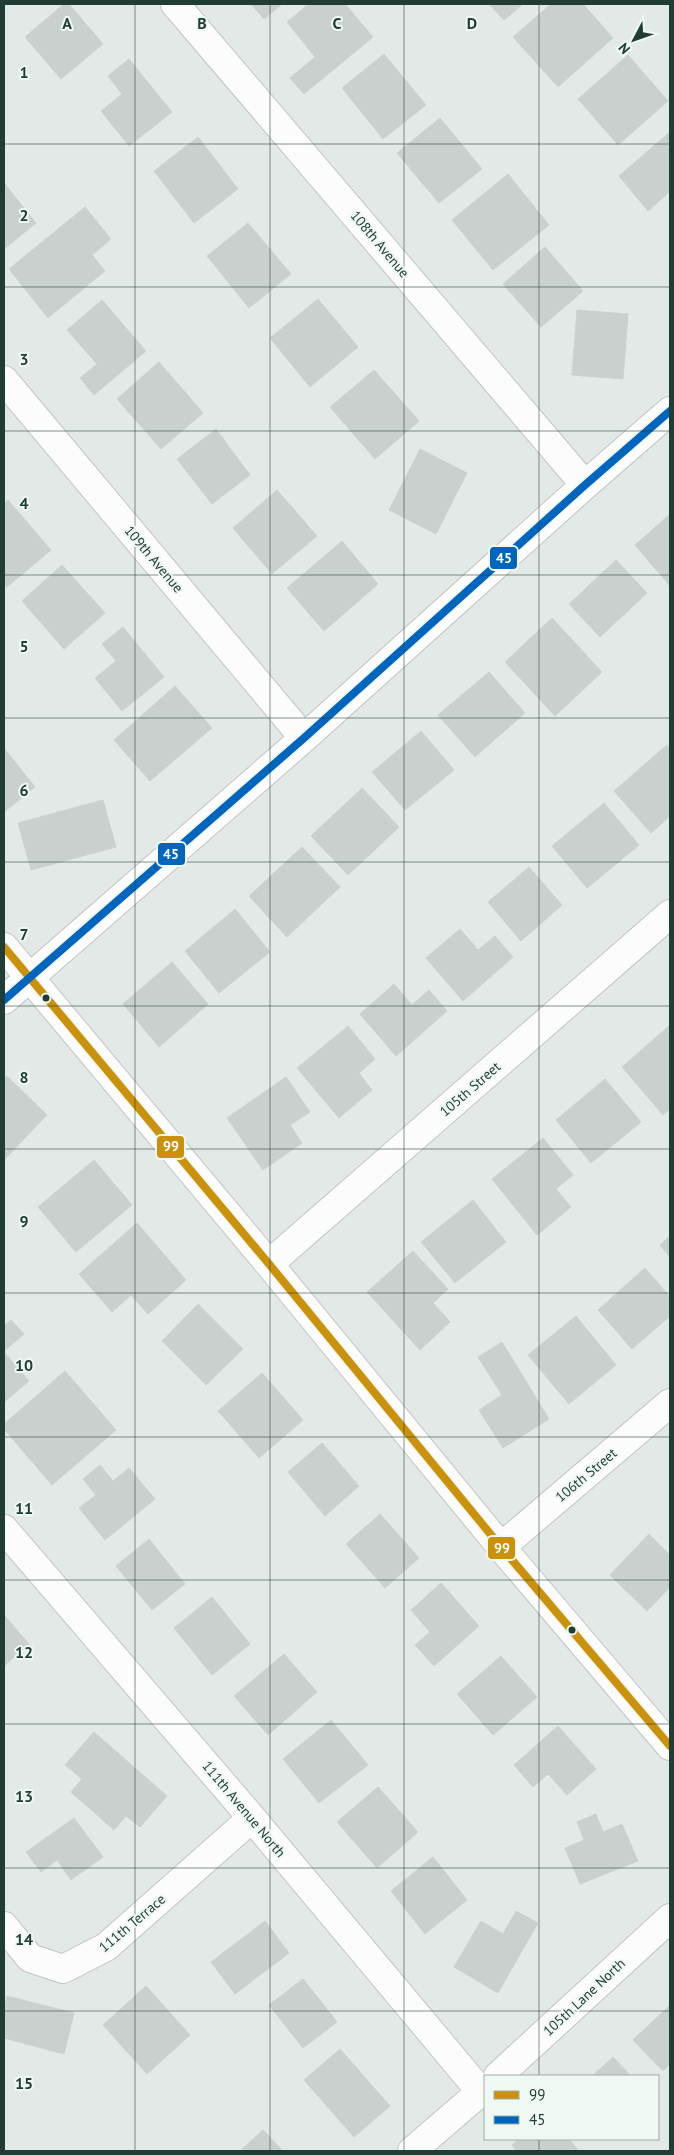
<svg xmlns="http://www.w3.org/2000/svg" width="674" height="2155" font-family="'PT Sans',sans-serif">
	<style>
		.building { fill: #cad0cd; stroke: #cbd2cf }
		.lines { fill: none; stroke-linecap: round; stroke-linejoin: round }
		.minor-casing { stroke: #c0c6c3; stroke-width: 30 }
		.minor { stroke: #fbfcfb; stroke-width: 28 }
		.bus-1-casing { stroke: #f0f8f4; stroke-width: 11 }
		.bus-2-casing { stroke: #f0f8f4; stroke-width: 11 }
		.bus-1 { stroke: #cc910a; stroke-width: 8 }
		.bus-2 { stroke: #0065bd; stroke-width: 8 }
		.grid { fill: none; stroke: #1f3d34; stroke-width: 1; stroke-opacity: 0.55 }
		.bus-dot { fill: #1f3d34; stroke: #f0f8f4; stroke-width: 2 }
		.labels { text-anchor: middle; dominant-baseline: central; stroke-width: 4; stroke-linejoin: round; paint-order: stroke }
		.street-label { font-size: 14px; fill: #1f3d34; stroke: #f0f8f4 }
		.grid-label { font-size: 16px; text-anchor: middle; font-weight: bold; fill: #1f3d34; stroke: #f0f8f4; stroke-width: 4; stroke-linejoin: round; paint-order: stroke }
		.line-badge { stroke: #f0f8f4; stroke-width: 2 }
		.badge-label { font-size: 14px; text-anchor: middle; font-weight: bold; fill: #fff }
	</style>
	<rect width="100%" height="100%" fill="#e3e9e6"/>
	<path class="building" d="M64 4H69L103 44 61 79 25 37Z
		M251 4H282L264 19Z
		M309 4H345L373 37 304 94 290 78 315 57 287 22Z
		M489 4H523L504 20Z
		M551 4H583L613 38 558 87 513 37Z
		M384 54 426 105 383 139 342 88Z
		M628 55 668 101 618 145 578 99Z
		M129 59 172 112 129 146 101 111 122 94 108 76Z
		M440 118 482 169 439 203 397 153Z
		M670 132V191L648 211 619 176Z
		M198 137 238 189 194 223 154 171Z
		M508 174 549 225 493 270 452 220Z
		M4 183 36 223 4 249Z
		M85 207 111 239 92 255 105 271 48 318 9 269Z
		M248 223 291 274 249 308 207 256Z
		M545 247 583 291 541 327 503 284Z
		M318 299 358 347 310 387 270 338Z
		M102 300 146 351 94 395 80 378 97 364 67 330Z
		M577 310 628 314 623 379 572 375Z
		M159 362 203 413 161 449 117 399Z
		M374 370 419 421 375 459 330 407Z
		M216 429 250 475 212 504 177 459Z
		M420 449 467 473 436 534 389 510Z
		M277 490 317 536 272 574 233 528Z
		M8 500 51 550 7 587 4 583V504Z
		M670 514V586L635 545Z
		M342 541 378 584 324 631 287 588Z
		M616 560 647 593 600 637 569 604Z
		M62 565 105 613 64 649 22 601Z
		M552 618 602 672 555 716 505 662Z
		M123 627 164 677 122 711 95 678 116 661 102 644Z
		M489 672 525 713 475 757 438 715Z
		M175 686 212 728 150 781 114 740Z
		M421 731 454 770 405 810 372 772Z
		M667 745 670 750V816L651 833 614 791Z
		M4 748 35 787 4 812Z
		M362 788 399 827 348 875 311 836Z
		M103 800 116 847 31 870 18 823Z
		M604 803 639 845 587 888 552 846Z
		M302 847 340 887 287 937 249 896Z
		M529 867 562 905 521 941 488 902Z
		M235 909 270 952 219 993 185 951Z
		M460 929 478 950 495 936 513 957 463 1001 426 958Z
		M172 962 208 1004 159 1047 123 1004Z
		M394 984 412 1005 429 990 447 1011 396 1056 360 1014Z
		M670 1025V1109L663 1115 622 1067Z
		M348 1026 375 1059 359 1073 372 1090 339 1118 297 1068Z
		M7 1076 47 1115 4 1160V1080Z
		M286 1077 310 1112 290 1125 302 1143 263 1170 227 1118Z
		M605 1079 641 1122 591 1163 556 1120Z
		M543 1138 573 1175 556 1189 571 1207 537 1235 492 1179Z
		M94 1160 132 1205 76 1252 38 1207Z
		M473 1200 506 1242 455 1283 421 1242Z
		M137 1223 186 1280 148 1314 131 1295 112 1312 79 1274Z
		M670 1236V1257L660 1245Z
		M413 1251 448 1289 433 1303 450 1322 420 1350 367 1292Z
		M645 1268 670 1297V1316L632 1349 598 1310Z
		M198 1304 243 1349 206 1385 162 1341Z
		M576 1316 616 1365 569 1404 528 1355Z
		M11 1320 24 1334 4 1351V1326Z
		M502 1342 549 1419 503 1448 479 1410 502 1395 478 1357Z
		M4 1352 29 1381 4 1402Z
		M65 1371 116 1430 52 1485 4 1429V1424Z
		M262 1373 303 1420 259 1458 218 1411Z
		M322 1443 359 1486 325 1516 288 1472Z
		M100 1465 113 1481 129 1468 155 1499 105 1540 79 1508 96 1495 83 1479Z
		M380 1514 419 1558 385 1588 346 1544Z
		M649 1534 670 1555V1587L647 1611 610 1575Z
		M149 1539 185 1584 152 1610 116 1566Z
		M441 1583 479 1626 434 1666 415 1645 430 1632 411 1610Z
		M212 1597 250 1644 212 1675 174 1628Z
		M4 1615 29 1644 4 1666Z
		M284 1654 317 1692 268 1735 234 1696Z
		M501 1656 537 1697 493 1735 457 1694Z
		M331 1720 368 1765 319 1803 283 1759Z
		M558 1726 596 1769 567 1795 548 1774 533 1787 514 1765Z
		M94 1732 167 1796 140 1827 126 1816 114 1830 71 1792 82 1779 65 1765Z
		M378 1787 418 1832 377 1868 337 1822Z
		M596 1814 603 1832 622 1824 638 1861 580 1884 565 1848 584 1840 577 1822Z
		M74 1818 103 1857 71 1880 57 1860 41 1872 26 1852Z
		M433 1857 467 1900 425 1934 391 1891Z
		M516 1911 538 1923 498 1993 454 1967 481 1921 503 1934Z
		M265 1921 289 1953 235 1994 211 1962Z
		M303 1979 337 2022 303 2048 269 2005Z
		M146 1986 190 2035 147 2074 103 2025Z
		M7 1996 74 2013 64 2054 4 2038V2010Z
		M670 2005V2064L663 2071 633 2040Z
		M340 2049 390 2106 354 2137 304 2080Z
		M613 2057 631 2076H592Z
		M263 2130 283 2151H240Z
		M519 2139H569L579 2151H517L512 2145Z"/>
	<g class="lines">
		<g class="minor-casing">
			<path id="minor" d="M175 4 585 485
				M4 380 304 738
				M4 947 269 1264 501 1547 670 1746
				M4 1000 304 738 585 485 670 411
				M269 1264 670 914
				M4 1529 252 1818 481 2092
				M501 1547 670 1403
				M4 1926 30 1958 63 1969 106 1947 252 1818
				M498 2076 670 1918
				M412 2151 485 2088"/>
		</g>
		<use href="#minor" class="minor"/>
		<g class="bus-1-casing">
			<path id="bus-1" d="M4 947 269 1264 501 1547 670 1746"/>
		</g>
		<g class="bus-2-casing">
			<path id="bus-2" d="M4 1000 304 738 585 485 670 411"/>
		</g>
		<use href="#bus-1" class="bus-1"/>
		<use href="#bus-2" class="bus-2"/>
	</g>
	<path class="grid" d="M135 4V2151M270 4V2151M404 4V2151M539 4V2076M4 144H670M4 287H670M4 431H670M4 575H670M4 718H670M4 862H670M4 1006H670M4 1149H670M4 1293H670M4 1437H670M4 1580H670M4 1724H670M4 1868H670M4 2011H670M539 2139V2151"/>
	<g class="bus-dot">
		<circle cx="46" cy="998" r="4.5"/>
		<circle cx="572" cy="1630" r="4.5"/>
	</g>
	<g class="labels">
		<g class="street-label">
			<text transform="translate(380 244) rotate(50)">108th Avenue</text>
			<text transform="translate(154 559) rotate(50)">109th Avenue</text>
			<text transform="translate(470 1089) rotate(-41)">105th Street</text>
			<text transform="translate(586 1475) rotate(-40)">106th Street</text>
			<text transform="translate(244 1809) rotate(50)">111th Avenue North</text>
			<text transform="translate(132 1923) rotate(-40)">111th Terrace</text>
			<text transform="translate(584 1997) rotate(-43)">105th Lane North</text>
		</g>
	</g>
	<g class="grid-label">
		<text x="67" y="29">A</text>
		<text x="202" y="29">B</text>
		<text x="337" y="29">C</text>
		<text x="472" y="29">D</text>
		<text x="24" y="78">1</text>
		<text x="24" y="221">2</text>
		<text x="24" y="365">3</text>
		<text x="24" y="509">4</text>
		<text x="24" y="652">5</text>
		<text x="24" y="796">6</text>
		<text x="24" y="940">7</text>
		<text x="24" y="1083">8</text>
		<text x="24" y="1227">9</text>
		<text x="24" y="1371">10</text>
		<text x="24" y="1514">11</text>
		<text x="24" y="1658">12</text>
		<text x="24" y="1802">13</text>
		<text x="24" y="1945">14</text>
		<text x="24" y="2089">15</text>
	</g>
	<g class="line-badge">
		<rect x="489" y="546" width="29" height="24" rx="5" fill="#0065bd"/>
		<rect x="157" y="842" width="29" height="24" rx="5" fill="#0065bd"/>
		<rect x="156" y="1135" width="29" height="24" rx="5" fill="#cc910a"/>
		<rect x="487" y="1536" width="29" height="24" rx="5" fill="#cc910a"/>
	</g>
	<g class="badge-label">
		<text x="504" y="563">45</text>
		<text x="171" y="859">45</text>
		<text x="171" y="1151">99</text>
		<text x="502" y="1553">99</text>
	</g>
	<rect width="674" height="2155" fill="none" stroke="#1f3d34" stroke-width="10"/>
	<rect x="484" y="2075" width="175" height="65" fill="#f0f8f4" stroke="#9cada7"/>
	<rect x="494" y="2091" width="25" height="8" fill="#cc910a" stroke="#9cada7"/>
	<text x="529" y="2100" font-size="15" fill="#1f3d34">99</text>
	<rect x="494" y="2116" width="25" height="8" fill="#0065bd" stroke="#9cada7"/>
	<text x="529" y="2125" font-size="15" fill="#1f3d34">45</text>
	<g transform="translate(634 40) rotate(229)" stroke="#f0f8f4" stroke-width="4" paint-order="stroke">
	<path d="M0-4L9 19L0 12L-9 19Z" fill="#1f3d34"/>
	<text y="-8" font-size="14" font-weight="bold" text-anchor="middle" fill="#1f3d34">N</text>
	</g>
</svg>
